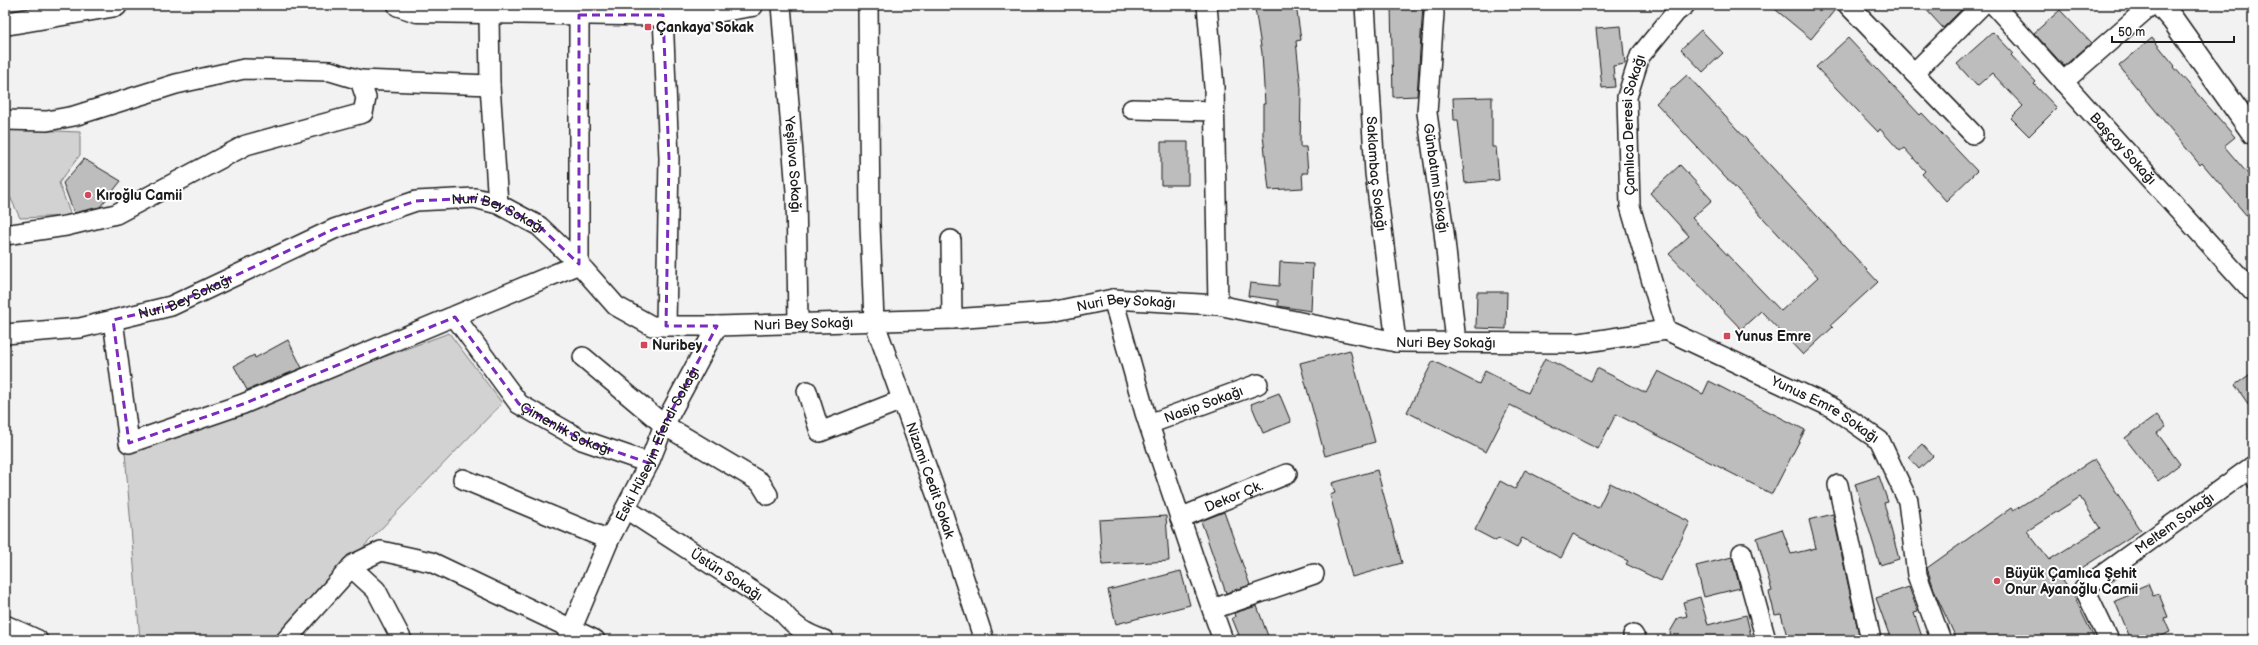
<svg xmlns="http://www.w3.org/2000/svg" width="2258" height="645" font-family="'Balsamiq Sans',sans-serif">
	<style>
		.green { fill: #d2d2d2; stroke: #777 }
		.building { fill: #bdbdbd; stroke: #1c1c1c; fill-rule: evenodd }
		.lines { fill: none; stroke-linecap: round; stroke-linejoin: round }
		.lane-casing { stroke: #1c1c1c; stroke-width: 12 }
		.street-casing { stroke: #1c1c1c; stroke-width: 22 }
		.secondary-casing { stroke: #1c1c1c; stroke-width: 25 }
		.lane { stroke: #fff; stroke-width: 9 }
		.street { stroke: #fff; stroke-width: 19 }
		.secondary { stroke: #fff; stroke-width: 22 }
		.marked { fill: none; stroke: #7b2cbf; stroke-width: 3; stroke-dasharray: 8 5; stroke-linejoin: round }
		.poi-dot { fill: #d1495b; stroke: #fff; stroke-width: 1.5 }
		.labels { text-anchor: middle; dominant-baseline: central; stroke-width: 4; stroke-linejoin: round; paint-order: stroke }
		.poi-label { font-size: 14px; font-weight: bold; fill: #1c1c1c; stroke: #fff; text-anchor: start }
		.street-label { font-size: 14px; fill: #1c1c1c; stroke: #fff }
	</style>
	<rect width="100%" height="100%" fill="#f2f2f2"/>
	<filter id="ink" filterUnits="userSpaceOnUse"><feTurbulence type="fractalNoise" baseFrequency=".025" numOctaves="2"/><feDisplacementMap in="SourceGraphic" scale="8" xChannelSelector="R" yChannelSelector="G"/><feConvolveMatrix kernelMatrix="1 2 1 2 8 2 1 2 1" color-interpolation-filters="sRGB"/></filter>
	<g filter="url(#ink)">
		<path class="green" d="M5 129 80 132V155L59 183 71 216 20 218 5 186Z
			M449 333 502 403 274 640H140L125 452Z"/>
		<path class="building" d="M1274 5H1296L1301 40 1296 41 1301 89 1300 147H1306L1308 173H1302L1303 188 1269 190 1263 135V104H1265L1262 53 1255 8Z
			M1391 5H1423L1417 96 1393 97Z
			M1770 5H1828L1834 11 1811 39Z
			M1922 5H1966L1943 28Z
			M2060 10 2091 43 2064 66 2034 33Z
			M1621 26 1625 64 1613 66 1615 87 1602 88 1596 28Z
			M1701 30 1723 53 1703 72 1681 49Z
			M1993 32 2013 53 2011 55 2036 82 2034 84 2057 108 2029 136 2011 118 2023 106 1992 73 1977 86 1957 64Z
			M1848 38 1920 115 1922 113 1977 171 1946 201 1922 174 1925 171 1904 148 1900 151 1880 129 1878 132 1816 67Z
			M2152 38 2175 66 2174 67 2235 137 2224 146 2253 180V223L2202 163 2200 165 2119 66Z
			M1687 75 1878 282 1831 325 1833 327 1803 355 1761 311 1741 329 1669 254 1689 236 1650 193 1680 165 1712 200 1692 218 1781 311 1818 277 1656 103Z
			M1492 97V147H1496L1499 180 1465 183 1458 120H1454L1453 98Z
			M1161 142H1188V185H1161Z
			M84 159 121 181 100 207 74 213 63 183Z
			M1280 262 1313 264 1311 311 1278 306V300L1248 296 1250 283 1279 286Z
			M1477 292H1507L1506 329 1476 328Z
			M288 340 302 368 247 390 234 366 254 355 255 358Z
			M1350 350 1375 442 1325 456 1300 363Z
			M1545 358 1591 381 1597 368 1646 393 1658 371 1703 394 1709 381 1805 430 1772 494 1616 414 1598 449 1510 405 1486 452 1407 412 1433 361 1479 384 1485 371 1528 393Z
			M2253 372V411L2235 385Z
			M1279 393 1291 422 1263 433 1251 404Z
			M2157 415 2166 427 2157 433 2180 464 2158 481 2125 438Z
			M1922 444 1933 456 1919 469 1908 457Z
			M2095 459 2141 530 2063 580 2072 592 2095 640H1957L1936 595 1927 568 2011 508 2013 511ZM2080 497 2100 528 2049 560 2027 531Z
			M1377 470 1402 563 1352 577 1330 495 1335 493 1332 483Z
			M1525 470 1598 508 1610 483 1690 522 1661 581 1626 564 1628 561 1573 534 1561 558 1522 538 1517 548 1498 538 1496 541 1475 530 1500 481 1515 489Z
			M1879 476 1888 502 1884 503 1899 559 1880 565 1855 484Z
			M1224 512 1250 585 1226 593 1201 521Z
			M1833 514 1860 640H1788L1781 614 1775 615 1769 592 1772 591 1757 538 1782 529 1791 554 1816 548 1809 520Z
			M1166 516 1169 561 1102 565 1099 520Z
			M1732 557 1740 588 1704 597 1696 566Z
			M1181 571 1190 605 1116 624 1108 590Z
			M2148 584 2153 596 2159 594 2168 617 2164 618 2170 632 2151 640H2131L2115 601 2130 595 2129 592Z
			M1909 587 1918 612 1914 613 1923 640H1891L1876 598Z
			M1700 597 1708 625 1746 615 1752 640H1672L1670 632 1678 618 1687 616 1683 602Z
			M1257 606 1268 636 1266 637 1267 640H1241L1232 618 1235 617 1234 613Z"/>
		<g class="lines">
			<g class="lane-casing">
				<path id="lane" d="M2246 471 2253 484"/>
			</g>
			<g class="street-casing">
				<g id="street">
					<path id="s1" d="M781 5 796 191 798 323"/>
					<path id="s2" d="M868 5 870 224 874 321 939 502 984 640"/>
					<path d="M1207 5 1214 87 1218 305"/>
					<path id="s3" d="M1365 5 1375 173 1396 342"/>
					<path d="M1848 5 1973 134"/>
					<path id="s4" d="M1994 5 2253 292"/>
					<path id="s5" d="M1434 13 1427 113 1444 232 1456 342"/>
					<path d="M663 15 669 158 666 326"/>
					<path d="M1914 73 1982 5"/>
					<path d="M360 80 490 85 489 13"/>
					<path d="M2063 82 2151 5"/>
					<path d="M490 85 498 204"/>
					<path d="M1132 109 1214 111"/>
					<path d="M5 120 47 121 74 116 176 84 244 69 330 71 360 80 366 98 363 113 246 145 116 214 66 226 5 235"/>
					<path d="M951 240 952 319"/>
					<path d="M579 264V15"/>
					<path d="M1113 299 1145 413 1194 559 1223 640"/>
					<path id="s6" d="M455 317 519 404 582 440 649 463"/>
					<path d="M113 320 129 443 243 404 579 264"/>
					<path id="s7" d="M1666 330 1833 408 1880 441 1908 501 1917 575 1941 640"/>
					<path id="s8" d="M1666 330 1630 206 1627 97 1640 56 1676 12 1685 5"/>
					<path id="s9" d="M5 334 80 328 171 306 334 229 416 201 475 198 498 204 539 226 579 264 616 306 652 326H717L952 319 1051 312 1113 299 1218 305 1396 342 1580 343 1666 330"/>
					<path d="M583 357 664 425 760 482 768 495"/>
					<path d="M807 391 820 432 902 400"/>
					<path id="s10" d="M1149 424 1258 384"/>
					<path d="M463 479 609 540"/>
					<path d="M1838 485 1871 640"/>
					<path id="s11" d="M626 509 780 609C792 625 805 634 824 640"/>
					<path id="s12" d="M1180 518 1287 474"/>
					<path d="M1742 553 1766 640"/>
					<path d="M351 567 376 590 402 640"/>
					<path d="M1213 609 1314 574"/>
					<path d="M5 625 38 640"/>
					<path d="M1633 635 1636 640"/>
					<path d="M286 640 354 564 381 551 431 562 595 640"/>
					<path id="s13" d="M567 640 609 540 649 463 664 425 717 326"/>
					<path id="s14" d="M2109 640 2084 588 2253 466"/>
				</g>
			</g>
			<g class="secondary-casing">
				<path id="secondary" d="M399 5 417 11 692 15 752 5
					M2160 5 2173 20 2253 133
					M5 24 116 5"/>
			</g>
			<use href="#lane" class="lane"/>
			<use href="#street" class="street"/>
			<use href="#secondary" class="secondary"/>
		</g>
	</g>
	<path class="marked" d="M579 15H663L669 158 666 326H717L664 425 649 463 582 440 519 404 455 317 243 404 129 443 113 320 171 306 334 229 416 201 475 198 498 204 539 226 579 264Z"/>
	<g class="poi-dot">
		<rect x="644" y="23" width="8" height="8" rx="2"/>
		<circle cx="88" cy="195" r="4"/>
		<rect x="1723" y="332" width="8" height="8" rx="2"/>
		<rect x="640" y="341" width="8" height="8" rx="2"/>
		<circle cx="1997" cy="581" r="4"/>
	</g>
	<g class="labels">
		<g class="poi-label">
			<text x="656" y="27">Çankaya Sokak</text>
			<text x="96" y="195">Kıroğlu Camii</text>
			<text x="1735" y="336">Yunus Emre</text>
			<text x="652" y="345">Nuribey</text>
			<text x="2005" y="573">Büyük Çamlıca Şehit<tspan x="2005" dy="16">Onur Ayanoğlu Camii</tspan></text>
		</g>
		<g class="street-label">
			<text stroke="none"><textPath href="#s8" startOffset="211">Çamlıca Deresi Sokağı</textPath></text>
			<text stroke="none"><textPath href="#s4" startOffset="193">Başçay Sokağı</textPath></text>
			<text stroke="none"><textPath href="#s1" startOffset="160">Yeşilova Sokağı</textPath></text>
			<text stroke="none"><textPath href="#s3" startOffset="169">Saklambaç Sokağı</textPath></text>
			<text stroke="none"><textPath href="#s5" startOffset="166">Günbatımı Sokağı</textPath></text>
			<text stroke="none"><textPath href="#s9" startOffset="521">Nuri Bey Sokağı</textPath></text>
			<text stroke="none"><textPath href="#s9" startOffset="185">Nuri Bey Sokağı</textPath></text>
			<text stroke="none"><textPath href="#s9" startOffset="1193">Nuri Bey Sokağı</textPath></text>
			<text stroke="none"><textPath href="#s9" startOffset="869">Nuri Bey Sokağı</textPath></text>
			<text stroke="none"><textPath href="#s9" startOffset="1517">Nuri Bey Sokağı</textPath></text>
			<text stroke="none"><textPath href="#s10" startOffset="58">Nasip Sokağı</textPath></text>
			<text stroke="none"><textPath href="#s7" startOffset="178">Yunus Emre Sokağı</textPath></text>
			<text stroke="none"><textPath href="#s6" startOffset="161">Çimenlik Sokağı</textPath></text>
			<text stroke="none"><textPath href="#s13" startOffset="216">Eski Hüseyin Efendi Sokağı</textPath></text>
			<text stroke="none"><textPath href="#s2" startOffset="485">Nizami Cedit Sokak</textPath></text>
			<text stroke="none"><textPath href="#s12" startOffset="58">Dekor Çk.</textPath></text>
			<text stroke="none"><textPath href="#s14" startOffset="169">Meltem Sokağı</textPath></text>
			<text stroke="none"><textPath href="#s11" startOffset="120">Üstün Sokağı</textPath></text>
		</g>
	</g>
	<rect width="2258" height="645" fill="none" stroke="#fff" stroke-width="20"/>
	<rect x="10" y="10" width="2238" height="625" fill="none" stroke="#1c1c1c" stroke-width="1.5" filter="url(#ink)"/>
	<path d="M2112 36v6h122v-6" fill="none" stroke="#1c1c1c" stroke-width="2"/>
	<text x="2118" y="36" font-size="12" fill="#1c1c1c" stroke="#ffffff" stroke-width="3" paint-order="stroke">50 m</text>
</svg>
